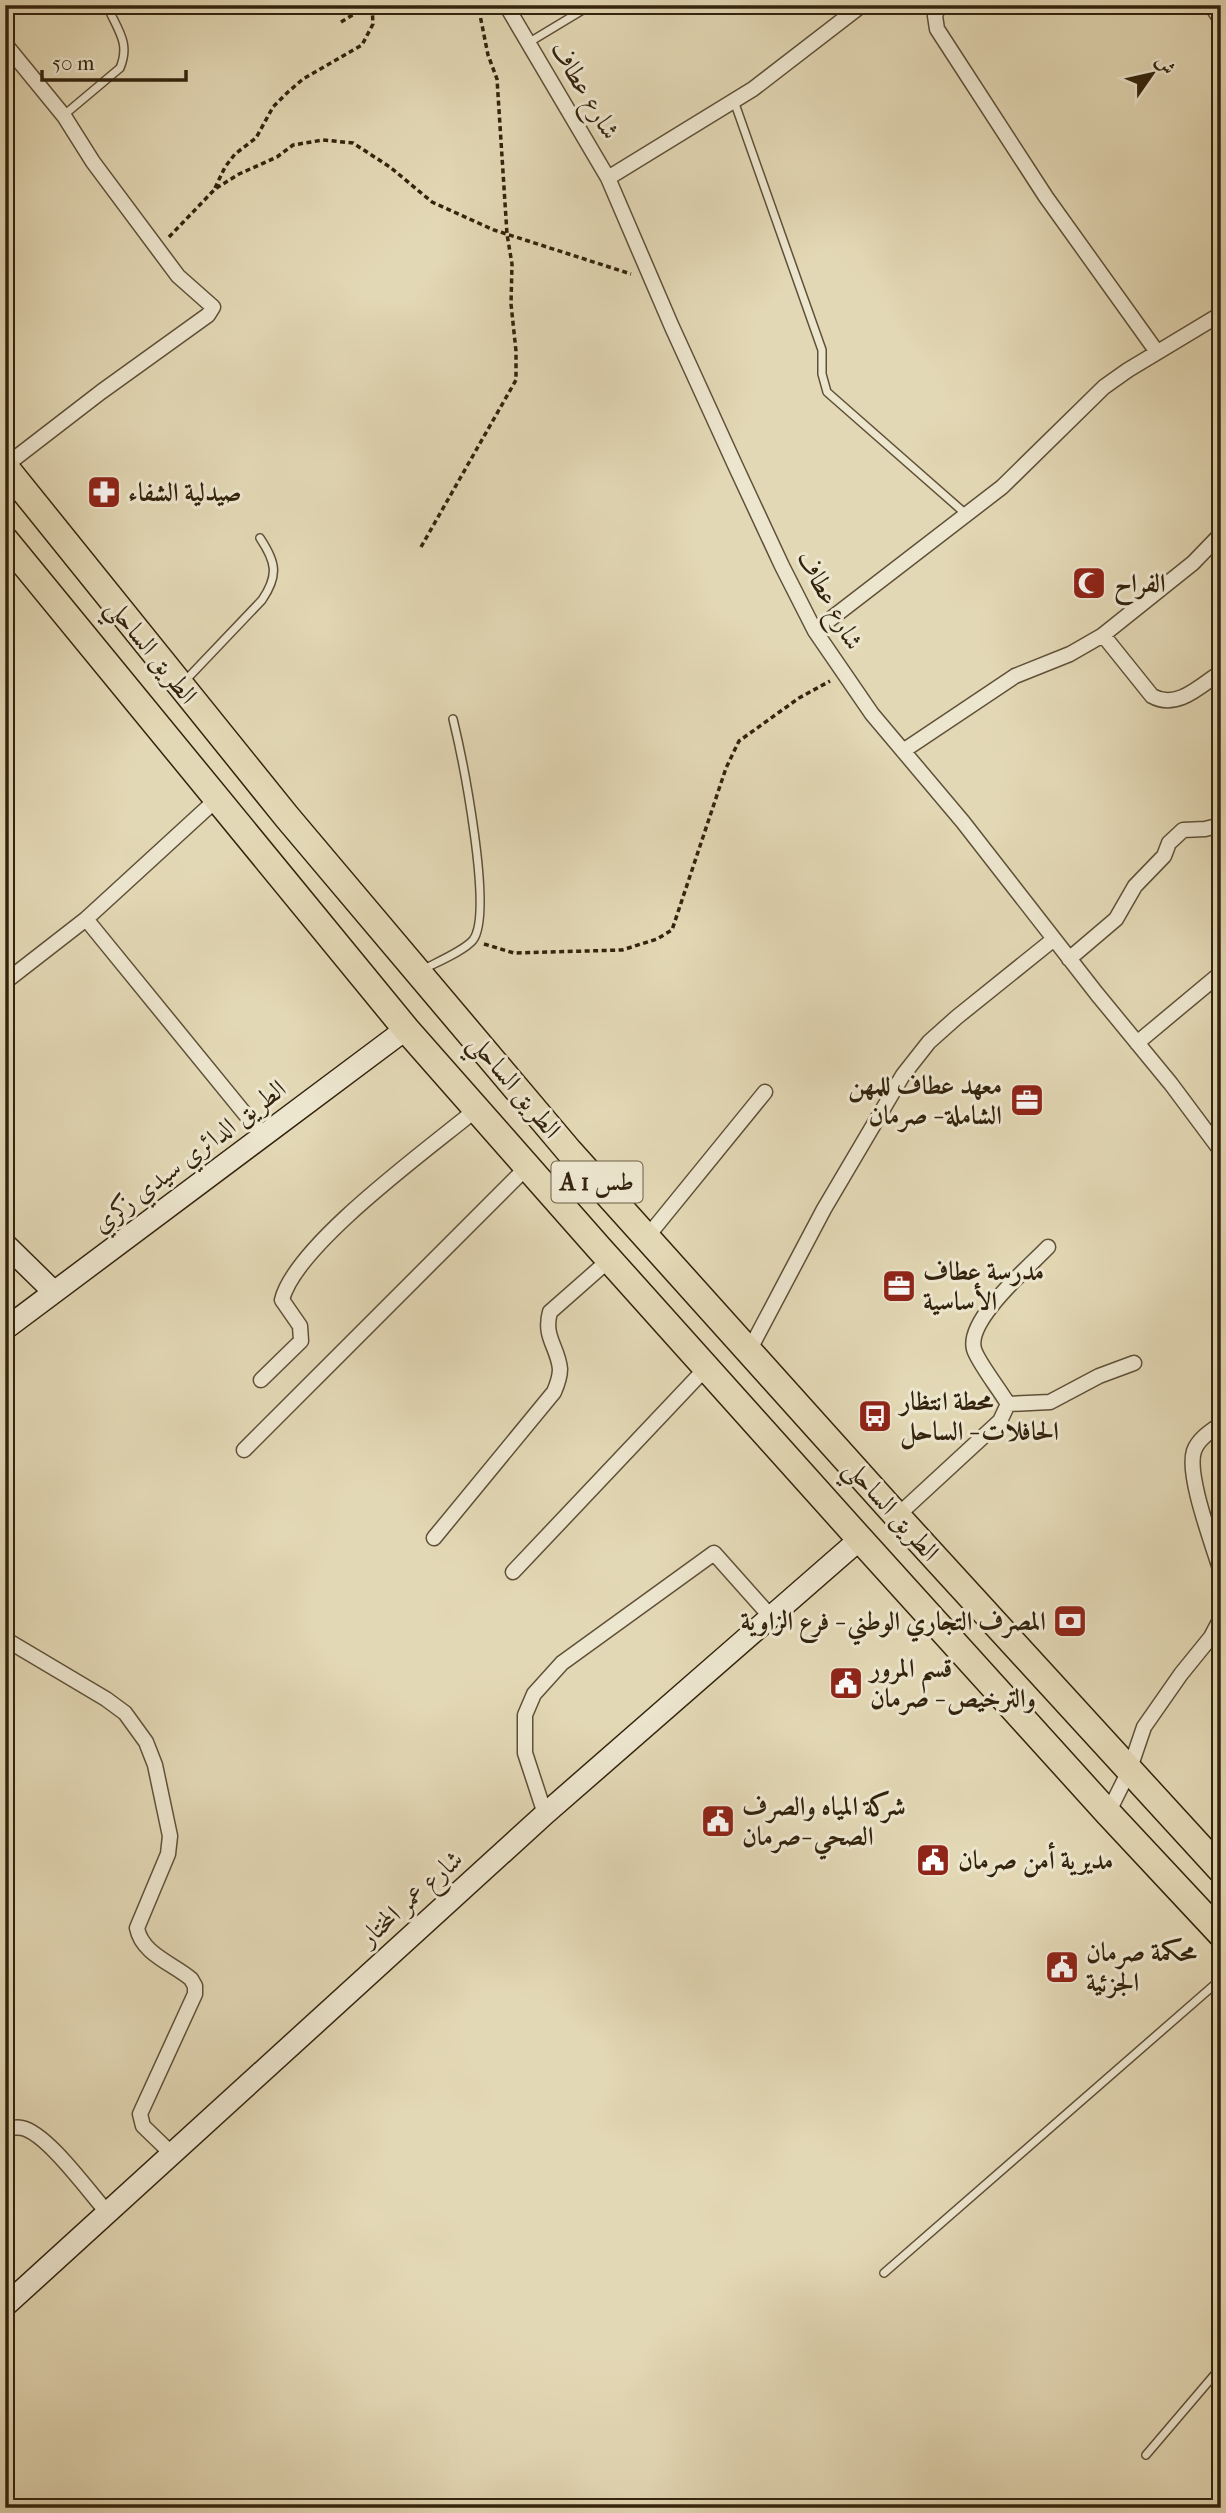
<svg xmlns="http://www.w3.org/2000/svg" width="1226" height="2513" font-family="'IM FELL French Canon',Amiri,serif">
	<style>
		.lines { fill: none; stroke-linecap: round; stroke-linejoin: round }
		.lane-casing { stroke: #5f5037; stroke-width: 10 }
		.street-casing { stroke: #5f5037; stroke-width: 17 }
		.secondary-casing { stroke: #33230d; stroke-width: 24 }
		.highway-casing { stroke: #33230d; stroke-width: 29 }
		.path { stroke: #33230d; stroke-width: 3.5; stroke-dasharray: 5 3.5; stroke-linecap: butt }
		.lane { stroke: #ede6cf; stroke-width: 7 }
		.street { stroke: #ede6cf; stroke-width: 14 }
		.secondary { stroke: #ede6cf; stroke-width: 21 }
		.highway { stroke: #e3d8b5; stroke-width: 26 }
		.labels { text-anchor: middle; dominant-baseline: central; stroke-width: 6; stroke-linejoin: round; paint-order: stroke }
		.shield { fill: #ede6cf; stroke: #6b5e47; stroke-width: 2 }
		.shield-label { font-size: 24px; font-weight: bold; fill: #33230d }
		.street-label { font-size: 26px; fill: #33230d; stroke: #ede6cf }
		.poi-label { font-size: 26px; font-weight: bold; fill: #33230d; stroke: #ede6cf; text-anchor: start }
	</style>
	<rect width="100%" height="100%" fill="#e3d8b5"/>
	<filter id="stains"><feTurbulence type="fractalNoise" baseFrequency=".00286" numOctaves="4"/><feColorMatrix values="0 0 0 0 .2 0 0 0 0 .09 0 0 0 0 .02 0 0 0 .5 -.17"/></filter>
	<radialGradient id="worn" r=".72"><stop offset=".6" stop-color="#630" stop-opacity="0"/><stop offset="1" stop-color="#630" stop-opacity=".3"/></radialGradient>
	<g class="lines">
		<g class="lane-casing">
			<path id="lane" d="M528 43 591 5
				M734 101 822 350V374L827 392 967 515
				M64 115 120 68C130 44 119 32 109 10
				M183 683 262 600C279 575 276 562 260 538
				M422 970C435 963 464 951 473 940 494 913 462 756 453 719
				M884 2273 1221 1979
				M1146 2455 1221 2367"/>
		</g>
		<g class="street-casing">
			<path id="street" d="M506 5 608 178 672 327 735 465 782 566 815 631 872 714 963 822 1097 994 1171 1084 1221 1151
				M939 5 935 16 937 29 1046 197 1157 352
				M1211 5 1221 20
				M5 44 64 116 93 162 178 276 213 307 208 315 101 392 5 466
				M608 178 753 89 862 5
				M815 631 1002 487 1104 387 1128 370 1221 314
				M1103 635 1152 696C1177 710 1200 686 1221 672
				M903 751 1015 676 1070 654 1103 635 1193 563 1221 534
				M86 919 263 1136
				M1069 959 1116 919 1135 886 1164 856 1169 843 1183 830 1205 829 1221 825
				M5 982 86 919 217 799
				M1137 1043 1221 973
				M647 1237 765 1092
				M749 1351 824 1209 903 1075 929 1042 957 1017 1054 939
				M261 1380 301 1341 300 1326 282 1300C295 1245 431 1147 478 1108
				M1008 1404 1050 1402 1099 1376 1134 1363
				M1221 1424C1211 1431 1198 1439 1194 1451 1186 1475 1213 1545 1221 1572
				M244 1450 528 1166
				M897 1516 1000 1421 1008 1404C1000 1390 977 1361 974 1349 966 1320 1029 1267 1048 1247
				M434 1538 554 1392C557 1385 560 1377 560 1369 558 1347 543 1337 550 1312L609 1260
				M513 1572 706 1368
				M5 1639 106 1699 125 1713 146 1742 155 1765 170 1836 168 1854 137 1928C142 1954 172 1963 191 1979L195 1986V1994L140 2114 143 2126 171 2153
				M1108 1813 1129 1771 1144 1727 1181 1674 1211 1637 1221 1618
				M545 1814 525 1753V1715L534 1694 562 1663 714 1553 771 1617
				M5 2129C10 2128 17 2127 22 2128 47 2133 89 2192 107 2212"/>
		</g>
		<g class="secondary-casing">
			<path id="secondary" d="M5 1244 54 1292
				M5 1329 406 1029
				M5 2306 545 1814 860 1539"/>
		</g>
		<g class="highway-casing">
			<path id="highway" d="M5 467 287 817 569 1151 897 1516 1221 1870
				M5 540 406 1029 599 1248 860 1539 1108 1813 1221 1934"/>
		</g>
		<path class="path" d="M341 22 369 5
			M215 188 225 167 235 154 256 138 273 107 288 92 303 79 362 45 373 24 372 5
			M169 237 215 189 239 174 277 157 293 145 323 140 353 143 390 167 432 202 494 230 631 274
			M421 547 516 380V351L511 304 512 264 507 234 497 79 488 55 478 5
			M484 944 514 953 622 950 657 939 672 930 726 768 739 741 799 698 830 681"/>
		<use href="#lane" class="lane"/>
		<use href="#street" class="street"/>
		<use href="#secondary" class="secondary"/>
		<use href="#highway" class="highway"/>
	</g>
	<defs>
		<g id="pharmacy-square" transform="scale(1.75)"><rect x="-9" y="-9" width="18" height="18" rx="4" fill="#8f2418" stroke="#ede6cf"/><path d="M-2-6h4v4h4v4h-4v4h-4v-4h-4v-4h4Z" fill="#fff"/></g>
		<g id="mosque-square" transform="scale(1.75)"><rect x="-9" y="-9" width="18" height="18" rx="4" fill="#8f2418" stroke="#ede6cf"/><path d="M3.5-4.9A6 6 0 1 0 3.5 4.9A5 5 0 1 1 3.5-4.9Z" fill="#fff"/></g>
		<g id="office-square" transform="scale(1.75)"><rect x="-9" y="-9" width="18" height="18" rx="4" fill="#8f2418" stroke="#ede6cf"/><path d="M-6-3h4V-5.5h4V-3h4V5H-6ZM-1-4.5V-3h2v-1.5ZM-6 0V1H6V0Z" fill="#fff"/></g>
		<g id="bus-square" transform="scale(1.75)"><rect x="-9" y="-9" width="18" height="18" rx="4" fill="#8f2418" stroke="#ede6cf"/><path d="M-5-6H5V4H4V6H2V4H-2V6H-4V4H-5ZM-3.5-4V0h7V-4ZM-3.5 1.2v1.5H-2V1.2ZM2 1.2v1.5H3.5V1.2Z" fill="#fff"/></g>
		<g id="bank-square" transform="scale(1.75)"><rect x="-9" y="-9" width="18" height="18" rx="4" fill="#8f2418" stroke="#ede6cf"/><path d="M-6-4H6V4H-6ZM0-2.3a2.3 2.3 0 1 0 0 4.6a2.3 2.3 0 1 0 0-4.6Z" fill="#fff"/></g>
		<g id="civic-square" transform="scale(1.75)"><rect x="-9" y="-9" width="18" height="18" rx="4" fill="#8f2418" stroke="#ede6cf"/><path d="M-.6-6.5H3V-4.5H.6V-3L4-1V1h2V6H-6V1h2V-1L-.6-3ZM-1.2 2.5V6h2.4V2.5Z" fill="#fff"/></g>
	</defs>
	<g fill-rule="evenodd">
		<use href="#pharmacy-square" x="104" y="492"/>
		<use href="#mosque-square" x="1089" y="583"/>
		<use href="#office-square" x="1027" y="1100"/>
		<use href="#office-square" x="899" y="1286"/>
		<use href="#bus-square" x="875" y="1416"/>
		<use href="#bank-square" x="1070" y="1621"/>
		<use href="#civic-square" x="846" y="1683"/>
		<use href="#civic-square" x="718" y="1821"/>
		<use href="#civic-square" x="933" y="1860"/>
		<use href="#civic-square" x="1062" y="1967"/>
	</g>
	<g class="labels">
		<rect class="shield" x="551.5" y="1161.5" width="91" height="41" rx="5"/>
		<g class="shield-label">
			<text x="597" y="1182">A 1 طس</text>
		</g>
		<g class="street-label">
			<text transform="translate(585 90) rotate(59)">شارع عطاف</text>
			<text transform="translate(830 600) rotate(61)">شارع عطاف</text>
			<text transform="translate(152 651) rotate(51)">الطريق الساحلي</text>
			<text transform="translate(515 1086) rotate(50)">الطريق الساحلي</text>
			<text transform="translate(189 1156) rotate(-37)">الطريق الدائري سيدي زكري</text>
			<text transform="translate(892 1510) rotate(48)">الطريق الساحلي</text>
			<text transform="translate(411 1898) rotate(-42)">شارع عمر المختار</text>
		</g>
		<g class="poi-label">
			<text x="128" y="492">صيدلية الشفاء</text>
			<text x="1114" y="583">الفراح</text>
			<text x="1002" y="1085" text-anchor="end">معهد عطاف للمهن<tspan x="1002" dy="30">الشاملة - صرمان</tspan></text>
			<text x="923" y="1271">مدرسة عطاف<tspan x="923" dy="30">الأساسية</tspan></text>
			<text x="900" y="1401">محطة انتظار<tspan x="900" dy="30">الحافلات - الساحل</tspan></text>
			<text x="1046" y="1621" text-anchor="end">المصرف التجاري الوطني - فرع الزاوية</text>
			<text x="870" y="1668">قسم المرور<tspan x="870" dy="30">والترخيص - صرمان</tspan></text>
			<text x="742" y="1806">شركة المياه والصرف<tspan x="742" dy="30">الصحي -صرمان</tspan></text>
			<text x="958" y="1860">مديرية أمن صرمان</text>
			<text x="1086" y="1952">محكمة صرمان<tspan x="1086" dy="30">الجزئية</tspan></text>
		</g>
	</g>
	<rect width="1226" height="2513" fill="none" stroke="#e3d8b5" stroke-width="28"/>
	<rect x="7" y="7" width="1212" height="2499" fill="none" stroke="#33230d" stroke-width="3.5"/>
	<rect x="14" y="14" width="1198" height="2485" fill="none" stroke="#33230d" stroke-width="2"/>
	<g transform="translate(1152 74) rotate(56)" stroke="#ede6cf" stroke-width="5" paint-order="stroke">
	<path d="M0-5L12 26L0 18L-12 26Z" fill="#33230d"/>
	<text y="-10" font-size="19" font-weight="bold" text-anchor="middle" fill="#33230d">ش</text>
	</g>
	<path d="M42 70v10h144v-10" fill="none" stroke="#33230d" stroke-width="3.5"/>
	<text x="52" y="70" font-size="21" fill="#33230d" stroke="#ede6cf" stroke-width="5" paint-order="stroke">50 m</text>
	<rect width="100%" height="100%" filter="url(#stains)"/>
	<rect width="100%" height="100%" fill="url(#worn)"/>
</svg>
